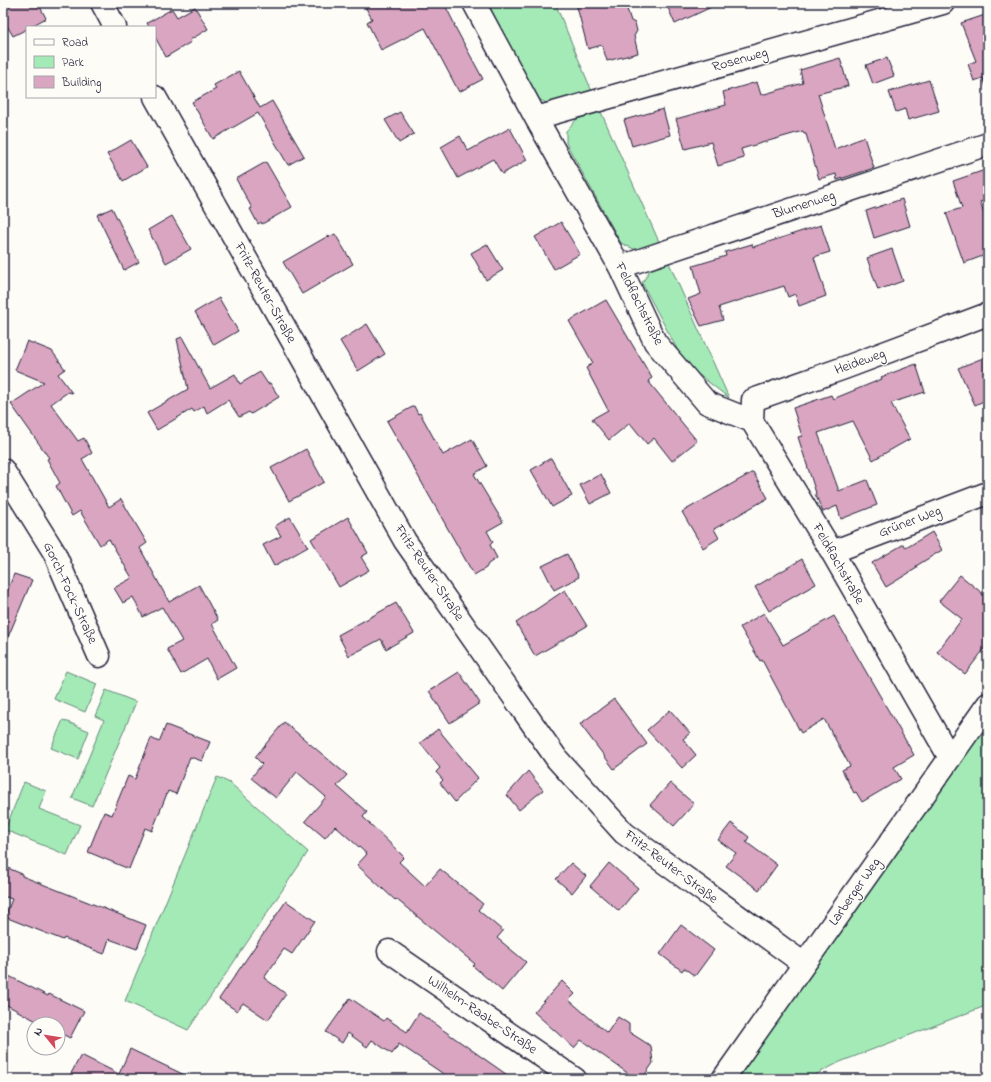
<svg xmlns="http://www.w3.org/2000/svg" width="991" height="1082" font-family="'Indie Flower',sans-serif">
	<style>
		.green { fill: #a4eab6; stroke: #638678 }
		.building { fill: #d9a5c0; stroke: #22223b }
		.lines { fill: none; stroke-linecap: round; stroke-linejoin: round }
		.minor-casing { stroke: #22223b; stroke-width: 25 }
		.minor { stroke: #fdfcf7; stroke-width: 22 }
		.labels { text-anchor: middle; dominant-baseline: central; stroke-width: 3; stroke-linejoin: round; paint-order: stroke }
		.street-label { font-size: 14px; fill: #22223b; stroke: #fdfcf7 }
	</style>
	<rect width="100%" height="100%" fill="#fdfcf7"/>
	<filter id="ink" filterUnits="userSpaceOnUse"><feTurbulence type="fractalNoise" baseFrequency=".025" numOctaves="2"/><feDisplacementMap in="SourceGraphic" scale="8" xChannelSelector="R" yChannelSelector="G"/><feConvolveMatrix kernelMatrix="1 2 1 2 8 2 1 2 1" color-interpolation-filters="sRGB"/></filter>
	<g filter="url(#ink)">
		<path class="green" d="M487 3H555L593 94 554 105 544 102 534 96 487 7Z
			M601 112 660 244 636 250 621 243 566 143V131L577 119Z
			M669 263 729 398 685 364 642 283 650 270Z
			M66 671 97 684 85 712 54 699Z
			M106 690 136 702 92 806 72 798 104 720 95 716Z
			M63 720 89 731 78 759 51 748Z
			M988 721V1005L840 1062 807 1079H725Z
			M217 777 230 783 308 852 188 1030 125 1001Z
			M24 782 46 791 39 809 80 825 67 855 5 830Z"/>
		<path class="building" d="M3 3H38L46 18 30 27H27V29L13 36 3 19Z
			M363 3H444L455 25H454L483 79 459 92 425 28 381 50 367 22 372 19Z
			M576 3H625L631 21 635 23 637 31 634 36 638 53 607 61 602 45 588 49Z
			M666 3H720L675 24Z
			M195 7 208 29 190 40 191 42 166 57 155 37V27H149L147 23 172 9 177 17Z
			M988 14V89H987L983 78 974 81 968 64 976 61 961 23Z
			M840 58 848 86 818 94 835 149 864 137 874 168 837 180 836 174 819 179 806 134H804L803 131 741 149 744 158 718 166 711 142 685 149 676 119 726 105 723 92 757 82 761 95 803 83 800 70Z
			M887 58 894 76 873 84 866 65Z
			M239 71 260 108 272 101 304 156 288 165 258 113 213 139 192 102 216 89 214 85Z
			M929 80 939 111 908 120 905 109 896 112 889 92Z
			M663 109 670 135 632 146 624 120Z
			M400 112 414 134 399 143 385 120Z
			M510 128 527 160 502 174 493 159 458 178 441 147 460 136 468 151Z
			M131 140 147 167 123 181 107 154Z
			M266 162 292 207 262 224 261 222 258 224 250 209 252 208 236 179Z
			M988 169V200L980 202 988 226V254L964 263 946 213 962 208 953 181Z
			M902 199 910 226 874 238 866 211Z
			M112 208 139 262 124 270 97 215Z
			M172 216 191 249 166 263 148 230Z
			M561 222 580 254 554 269 535 237Z
			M821 225 830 252 814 257 826 296 799 306 795 294 788 297 784 286 719 307 723 320 701 326 688 299 701 294 693 266 726 256 725 252 752 244 753 247Z
			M335 234 353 264 302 294 283 262 328 236 329 237Z
			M487 244 503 270 486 280 471 253Z
			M892 249 903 281 878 290 867 258Z
			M219 298 238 331 214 345 195 312Z
			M606 300 652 378 648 381 697 441 672 461 654 438 647 444 630 423 609 440 592 419 608 410 586 368 593 363 569 321Z
			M367 324 385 354 358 371 340 341Z
			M182 337 210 388 235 374 240 384 260 372 268 384 270 383 279 397 251 414 249 412 239 417 228 400 207 413 204 406 194 412 192 409 157 430 147 413 188 389 177 339Z
			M27 341 52 351 65 369 58 374 72 393 68 392 51 404 78 441 84 438 92 453 82 459 109 507 121 499 147 543 140 548 169 602 199 585 218 620 212 624 236 668 217 679 207 659 181 674 167 649 182 641 162 607 143 617 133 597 123 603 114 588 132 578 109 539 100 545 80 511 72 516 56 486 60 483 47 459 49 458 11 404 44 382 15 370Z
			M988 356V399L975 405 958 368Z
			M916 364 925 392 891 403 910 439 873 460 853 421 818 433 839 491 867 480 877 505 841 519 837 506 823 512 815 494 816 493 798 437 802 436 793 408 831 395 833 399 882 379 881 377Z
			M414 406 418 414 420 413 443 455 472 439 487 466 474 474 503 522 487 531 493 542 490 545 497 558 488 564 486 568 474 575 387 421Z
			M306 449 324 482 289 501 271 468Z
			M551 458 572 496 552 507 531 470Z
			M753 472 768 498 714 529 719 538 703 548 682 512Z
			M601 474 611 493 590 504 580 485Z
			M290 517 308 547 274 566 263 545 281 536 275 526Z
			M348 517 368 553 361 557 369 570 339 587 311 539Z
			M932 532 942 550 916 566 917 568 886 587 872 563 904 544 906 548Z
			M567 554 579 577 554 590 542 566Z
			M802 559 816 584 769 611 755 587Z
			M14 574 32 580 3 649V602Z
			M960 575 988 598V644L965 674 937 652 962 619 939 601Z
			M565 590 587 626 535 656 516 623Z
			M396 603 414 633 386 649 381 639 349 656 338 635Z
			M764 613 783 645 834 616 914 755 894 767 901 779 862 802 856 792 854 793 842 770 850 766 824 719 801 733 762 660 760 661 740 627Z
			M459 672 480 703 450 723 429 691Z
			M614 699 647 744 614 769 580 724Z
			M670 710 690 733 683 739 696 755 682 768 647 730Z
			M284 722 347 775 337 786 367 812 363 817 404 857 399 862 425 886 440 869 483 904 478 910 503 931 497 938 526 962 502 991 473 966 475 964 396 899 395 900 357 865 367 854 335 826 325 838 305 821 326 797 297 772 276 798 251 778 262 764 255 757Z
			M166 725 210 742 202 761 190 757 176 794 168 791 152 831 145 828 129 869 88 852 104 812 112 815 128 776 135 779 151 738 159 742Z
			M438 729 478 778 455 802 440 783 443 780 436 772 440 768 420 743Z
			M528 771 543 790 519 810 507 795Z
			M670 783 694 804 674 826 650 805Z
			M731 823 749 837 746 842 777 865 759 890 726 866 736 853 718 840Z
			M571 863 586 876 572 893 556 879Z
			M609 863 638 888 619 911 590 886Z
			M3 866 22 874V876L146 925 137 949 109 939 104 954 64 938 63 940 5 917 12 899 3 896Z
			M286 901 315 921 292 954 284 949 264 978 286 994 268 1020 243 1003 237 1011 219 999Z
			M681 925 714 950 695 976 684 968 682 971 660 954Z
			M3 973 48 996 49 994 84 1011 70 1038 58 1032V1024H42L3 1003Z
			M562 981 575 994 569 1000 607 1033 618 1017 629 1024V1032L651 1046 653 1063 642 1079H636L581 1040 574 1048 534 1012Z
			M350 998 384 1021 386 1018 407 1032 419 1013 513 1079H451L399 1044 392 1054 372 1040 367 1047 348 1033 342 1043 326 1032Z
			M130 1049 193 1079H68L81 1055 119 1074Z"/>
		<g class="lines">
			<g class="minor-casing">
				<path id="minor" d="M102 3 115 27
					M474 3 536 118 620 267 655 342 707 403 752 421 832 552 950 758
					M155 97 405 541 557 759 624 833 804 964
					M536 118 943 3
					M620 267 988 144
					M752 421 753 400 844 368 988 314
					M3 470 54 552 99 656
					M832 552 988 493
					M389 951 575 1079
					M723 1079 988 704"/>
			</g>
			<use href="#minor" class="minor"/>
		</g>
	</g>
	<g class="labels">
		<g class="street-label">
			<text transform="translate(740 60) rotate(-16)">Rosenweg</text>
			<text transform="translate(804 205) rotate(-18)">Blumenweg</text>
			<text transform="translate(265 293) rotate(61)">Fritz-Reuter-Straße</text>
			<text transform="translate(639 304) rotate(63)">Feldflachstraße</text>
			<text transform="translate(860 362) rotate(-20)">Heideweg</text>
			<text transform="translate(910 522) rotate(-21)">Grüner Weg</text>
			<text transform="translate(838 564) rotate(60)">Feldflachstraße</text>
			<text transform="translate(429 573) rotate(56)">Fritz-Reuter-Straße</text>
			<text transform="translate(70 593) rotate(65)">Gorch-Fock-Straße</text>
			<text transform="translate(671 867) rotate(37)">Fritz-Reuter-Straße</text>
			<text transform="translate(855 892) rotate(-55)">Larberger Weg</text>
			<text transform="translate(482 1015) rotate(34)">Wilhelm-Raabe-Straße</text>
		</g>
	</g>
	<rect width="991" height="1082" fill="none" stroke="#fdfcf7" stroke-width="16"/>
	<rect x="8" y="8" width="975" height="1066" fill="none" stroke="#22223b" stroke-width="1.5" filter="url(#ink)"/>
	<rect x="26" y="26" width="130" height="72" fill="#fdfcf7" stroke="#a5a5ac"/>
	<rect x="34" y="39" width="20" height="6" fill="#fdfcf7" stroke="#a5a5ac"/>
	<text x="62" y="46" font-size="12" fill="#22223b">Road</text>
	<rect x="34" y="56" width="20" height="12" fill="#a4eab6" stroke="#a5a5ac"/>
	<text x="62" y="66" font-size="12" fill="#22223b">Park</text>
	<rect x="34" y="76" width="20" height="12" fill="#d9a5c0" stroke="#a5a5ac"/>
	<text x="62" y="86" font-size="12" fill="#22223b">Building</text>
	<g transform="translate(46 1036) rotate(300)"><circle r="19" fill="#fdfcf7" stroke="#a5a5ac"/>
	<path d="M0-3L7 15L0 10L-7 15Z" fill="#d1495b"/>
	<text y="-6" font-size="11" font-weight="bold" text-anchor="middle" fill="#22223b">N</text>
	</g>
</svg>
